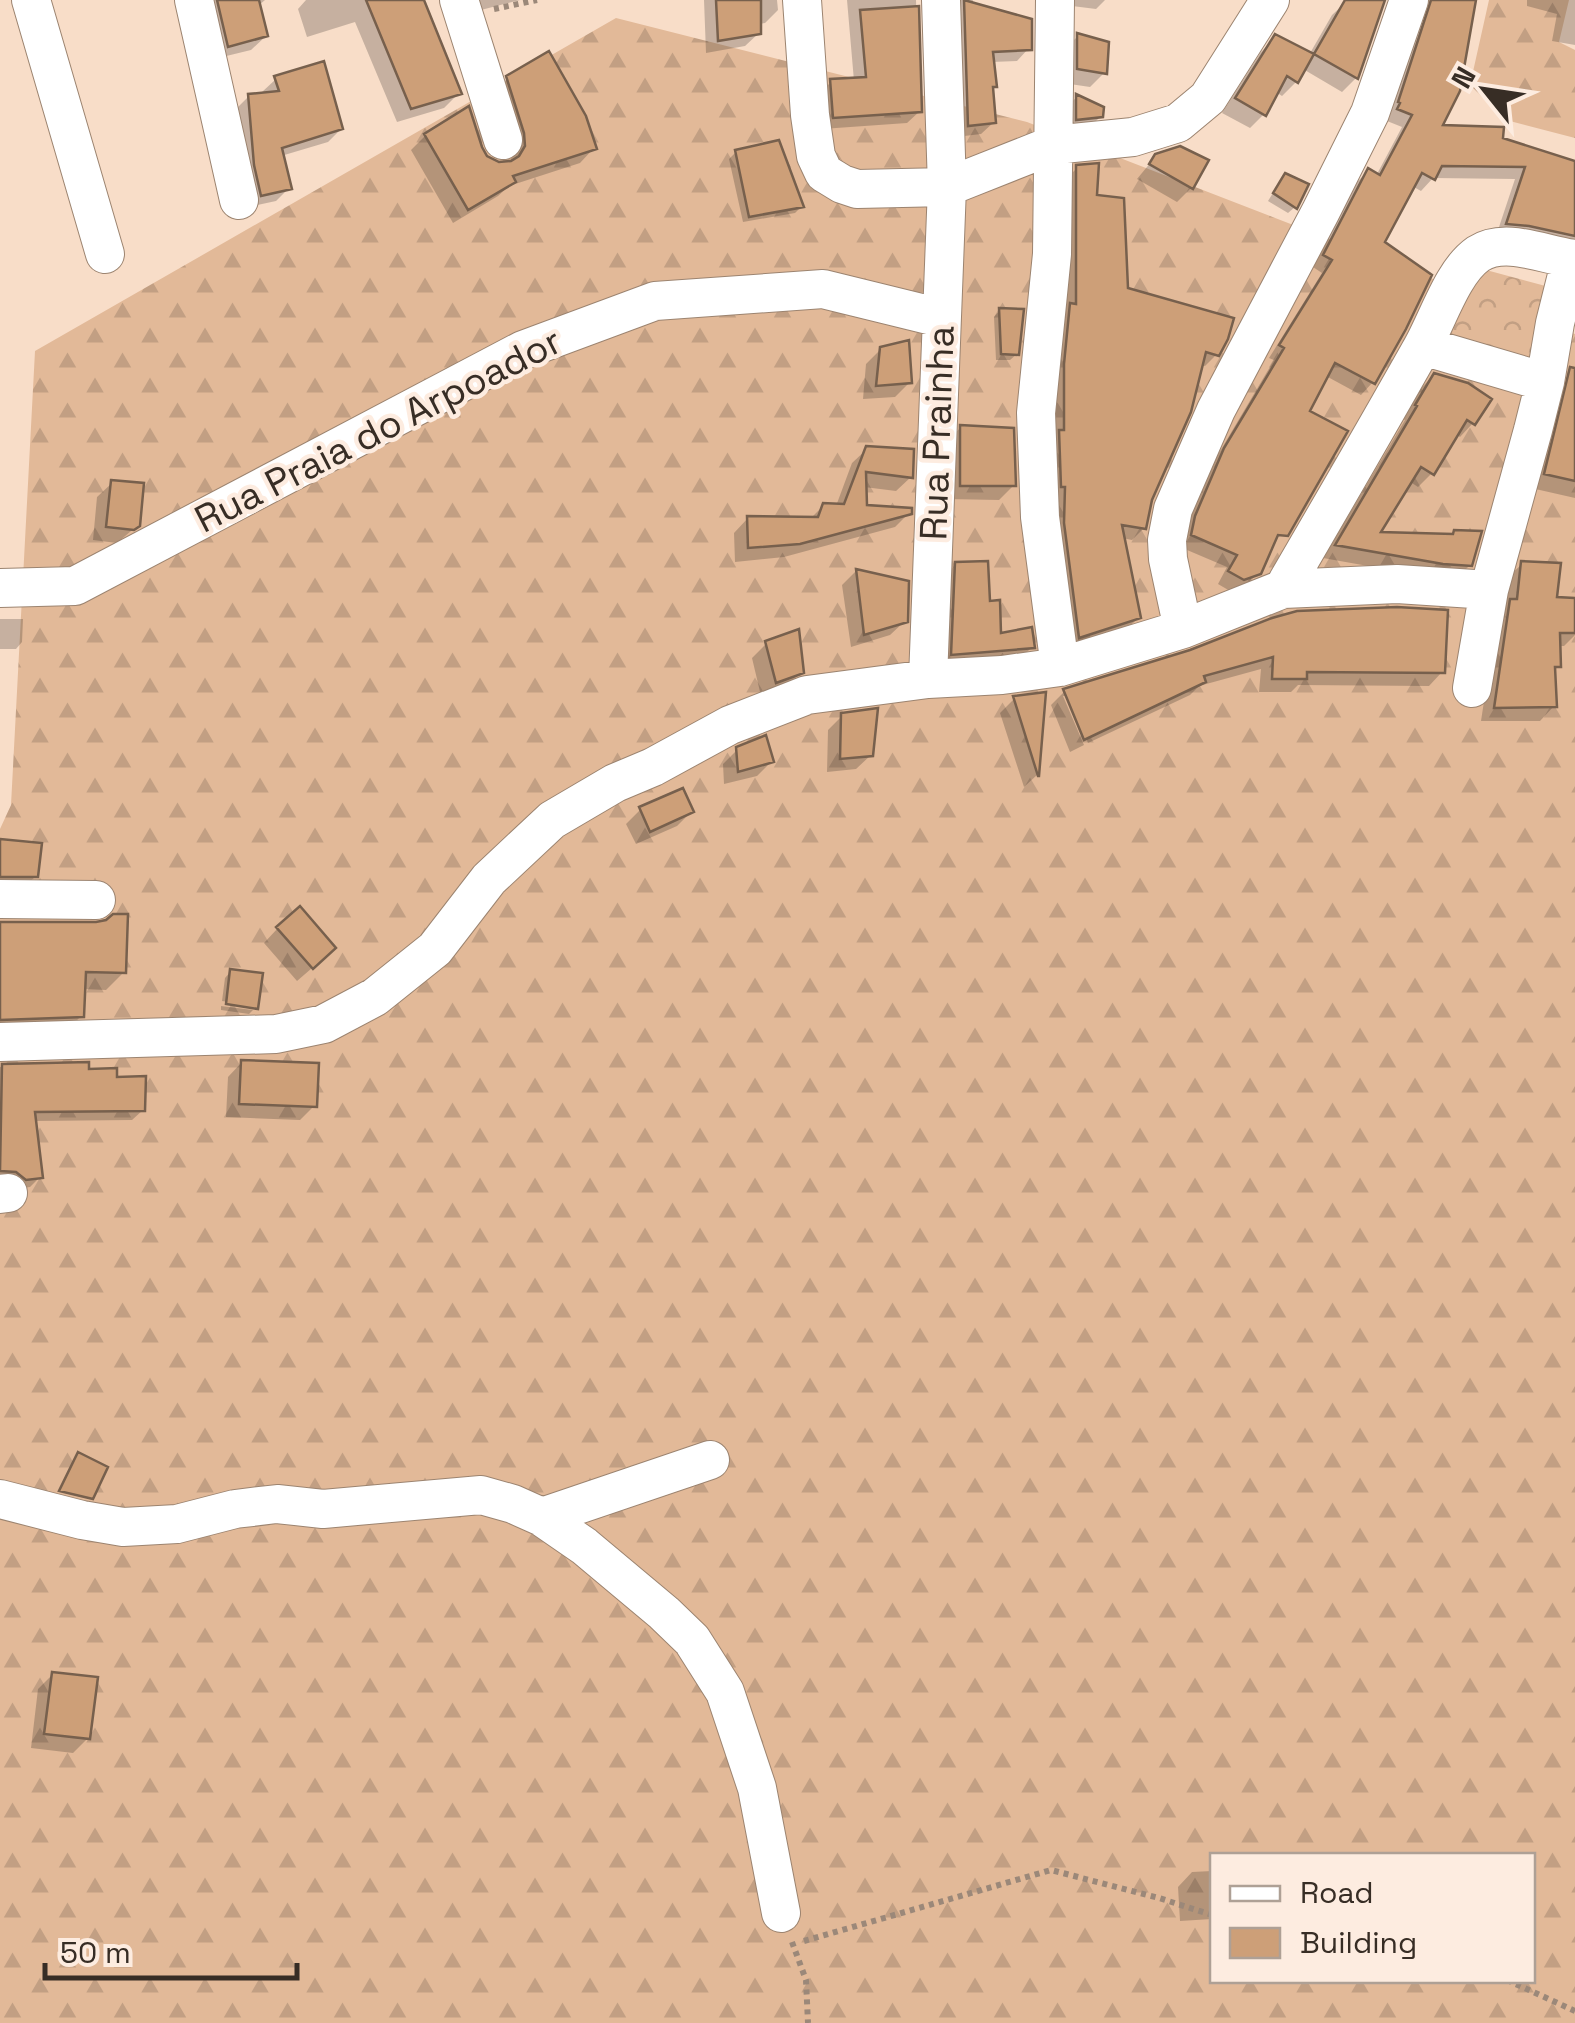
<svg xmlns="http://www.w3.org/2000/svg" width="1575" height="2023" font-family="'Space Grotesk',sans-serif">
	<style>
		.forest { fill: url(#forest-firs); fill-rule: evenodd }
		.park { fill: url(#park-crowns) }
		.shadow { fill: #0003 }
		.building { fill: #cd9f78; stroke: #77604d; stroke-width: 2.5 }
		.lines { fill: none; stroke-linecap: round; stroke-linejoin: round }
		.minor-casing { stroke: #9c8470; stroke-width: 40 }
		.path { stroke: #9b8879; stroke-width: 6; stroke-dasharray: 5 5; stroke-linecap: butt }
		.minor { stroke: #fff; stroke-width: 38 }
		.labels { text-anchor: middle; dominant-baseline: central; stroke-width: 9; stroke-linejoin: round; paint-order: stroke }
		.street-label { font-size: 38px; fill: #372d25; stroke: #fdece0 }
	</style>
	<defs>
		<pattern id="forest-firs" width="22" height="20" patternUnits="userSpaceOnUse" patternTransform="scale(2.5)"><rect width="22" height="20" fill="#e2b998"/><path d="M5 1l3.5 6h-7zM16 11l3.5 6h-7z" fill="#c29f83"/></pattern>
		<pattern id="park-crowns" width="20" height="18" patternUnits="userSpaceOnUse" patternTransform="scale(2.5)"><rect width="20" height="18" fill="#e2b998"/><path d="M2 6a3 3 0 1 1 6 0M12 15a3 3 0 1 1 6 0" fill="none" stroke="#c29f83"/></pattern>
	</defs>
	<rect width="100%" height="100%" fill="#f8ddc8"/>
	<path class="forest" d="M1489 0H1569L1559 42 1575 50V138L1506 120 1470 85Z
		M616 18 1027 122 1575 334V2023H0V829L11 805 35 351ZM1212 1856H1532V1980H1212Z"/>
	<path class="park" d="M1475 267 1553 288 1528 361 1439 341Z"/>
	<path class="shadow" d="M197 0H265L258 6 266 36 251 50 214 59Z
		M306 0H410L459 93 444 108 397 122 355 22 307 37 298 9Z
		M479 0H520L481 10Z
		M704 0H777L778 10 765 23 758 24 759 33 745 46 706 53Z
		M847 0H916L920 111 907 123 822 129 819 94 831 82 854 81Z
		M948 0H973L972 4 1029 48 1017 61 992 62 995 86 991 90 994 122 981 134 956 137Z
		M1060 0H1105L1096 9 1064 5Z
		M1416 0H1467L1466 2 1476 6 1471 15 1438 128 1501 139 1575 163V253L1496 236 1515 179 1433 178 1421 191 1412 186 1382 242 1373 382 1361 395 1326 376 1306 412 1259 572 1246 585 1230 591 1218 584 1227 567 1180 547 1183 530 1213 463 1274 360 1269 358 1322 273 1313 267 1356 183 1368 171 1376 176 1402 127 1387 121 1390 116 1387 114Z
		M1527 0H1575V45L1552 41 1557 14 1527 6Z
		M1347 1 1356 78 1342 92 1303 69 1296 82 1282 96 1276 92 1264 114 1250 128 1222 113 1261 52 1275 38 1309 55 1332 15Z
		M1078 36 1104 73 1090 87 1063 83 1064 50Z
		M508 78 594 148 580 163 509 186 498 196 453 223 411 150 425 136 499 165 511 164V149L493 92Z
		M276 79 341 129 328 142 281 156 289 188 276 201 248 207 236 109 249 96 264 95 262 92Z
		M1077 97 1101 116 1086 131 1063 133V110Z
		M736 152 801 207 795 213 743 222 729 159Z
		M1156 156 1191 188 1177 202 1137 179Z
		M1077 168 1094 197 1125 290 1217 354 1205 366 1200 365 1150 499 1144 528 1132 540 1122 538 1138 618 1126 630 1067 648 1050 498 1059 318 1065 311V180Z
		M1279 183 1295 207 1288 213 1268 201Z
		M1000 310 1017 354 1010 360H996L994 317Z
		M881 349 910 382 895 397 863 399 866 364Z
		M1434 375 1473 423 1460 437 1456 434 1432 473 1418 487 1409 481 1377 535 1470 565 1456 579 1430 577 1323 558 1405 420 1403 419 1420 389Z
		M1575 401V498L1531 488 1549 421 1563 406Z
		M961 427 1014 485 999 500 946 499 947 442Z
		M867 449 911 477 896 491 864 487 865 508 909 513 895 527 784 557 735 562 734 533 748 518 810 519 824 505 836 506 852 463Z
		M112 483 138 525 117 543 93 540 97 497Z
		M956 564 987 603 998 636 1032 647 1018 661 938 668 942 579Z
		M1522 564 1554 600H1575V635L1564 646H1558L1559 666 1552 672 1554 706 1540 721H1481L1497 616 1507 578Z
		M856 571 905 621 890 635 851 647 842 585Z
		M0 619H23L22 642 16 649H0Z
		M1273 620 1442 672 1429 686 1298 685 1291 692H1259L1261 669 1199 686 1190 695 1088 743 1069 696H1063L1084 745 1070 752 1051 705 1064 692 1190 653Z
		M766 644 801 672 786 687 761 696 752 658Z
		M1043 695 1037 775 1024 787 1000 713 1014 699Z
		M842 716 871 755 856 769 827 772 828 730Z
		M738 749 771 762 757 776 724 784 723 764Z
		M641 809 691 812 677 826 636 844 626 824Z
		M0 842 36 876 18 893H0Z
		M0 924 124 972 106 990 83 989 81 1016 64 1034 0 1036Z
		M278 928 319 962 297 981 264 943Z
		M231 971 256 1008 254 1009V1006L222 1001 225 978Z
		M221 1006 253 1010 249 1014 221 1010Z
		M242 1062 314 1106 300 1120 226 1117 228 1077Z
		M86 1065V1071L114 1079 143 1110 132 1120 34 1121 40 1177 30 1187 16 1189 0 1181V1067Z
		M53 1674 88 1738 73 1753 31 1748 38 1689Z
		M1212 1871V1919L1180 1921 1178 1887 1192 1872Z"/>
	<path class="building" d="M217 0H259L268 36 228 47Z
		M366 0H424L462 94 411 109Z
		M716 0H761V34L718 41Z
		M964 0 1032 19V50L993 52 997 87H993L996 123 968 126Z
		M1345 0H1385L1358 79 1314 54Z
		M1431 0H1476L1460 91 1443 125 1504 127 1503 138 1575 161V236L1529 226 1506 224 1525 167 1442 166 1435 180 1422 173 1385 242 1432 275 1406 329 1375 384 1335 363 1310 411 1348 431 1288 536 1278 535 1261 574 1244 580 1228 571 1237 555 1191 535 1195 516 1224 448 1284 348 1279 345 1332 260 1323 255 1368 168 1380 175 1412 115 1397 109 1400 103 1398 102Z
		M919 6 922 112 833 118 830 79 866 77 860 10Z
		M1077 33 1109 42 1107 74 1077 69Z
		M1275 34 1314 54 1298 83 1287 76 1266 116 1235 98Z
		M549 51 586 116 597 149 513 176 516 182 468 210 424 134 469 106 482 147 487 156 499 162 511 161 519 156 525 146 524 133 506 76Z
		M324 61 343 129 282 148 292 189 261 196 254 165 248 94 279 91 274 76Z
		M1076 94 1104 107 1103 117 1076 120Z
		M779 140 804 207 749 217 735 150Z
		M1180 146 1209 160 1193 189 1149 164 1155 154Z
		M1099 163 1097 195 1124 198 1128 288 1234 318 1228 339 1219 356 1206 352 1191 412 1152 500 1146 529 1122 525 1141 618 1079 638 1064 523 1065 487H1061L1059 430H1064V364L1070 303 1076 304V165Z
		M1285 173 1309 184 1297 209 1273 193Z
		M999 308 1024 309 1019 355 1001 354Z
		M909 340 912 383 876 386 880 347Z
		M1570 367 1575 368V481L1544 474Z
		M1434 373 1468 383 1492 399 1475 425 1467 420 1434 475 1421 467 1381 532 1453 534 1454 530 1482 531 1472 566 1443 564 1335 545 1417 406 1415 405Z
		M960 425 1014 428 1016 486H960Z
		M866 446 914 449 913 478 866 472 867 505 912 508V514L800 544 748 548 747 516 818 517 823 503 844 504Z
		M111 480 144 483 140 526 134 530 106 527Z
		M988 561 990 601 1000 600 1001 633 1032 627 1035 648 951 655 955 562Z
		M1521 561 1561 563 1557 597 1575 598V633H1560L1561 667H1555L1557 707 1494 708 1510 599H1517Z
		M856 569 909 581 908 622 864 635Z
		M1397 607 1448 610 1445 673 1307 672V679H1272L1273 657 1204 676 1206 682 1084 740 1063 689 1190 650 1272 618 1297 611Z
		M799 629 804 673 776 683 765 641Z
		M1046 692 1039 776H1038L1013 696Z
		M878 708 873 756 840 759 841 713Z
		M766 735 774 762 738 772 736 747Z
		M683 788 694 812 650 832 639 807Z
		M0 839 42 843 38 877H0Z
		M300 906 336 948 313 969 276 927Z
		M113 914H128L126 973 86 972 84 1017 0 1020V922H96L106 920Z
		M230 969 263 973 258 1009 226 1004Z
		M241 1060 319 1063 317 1107 239 1104Z
		M89 1062V1069L117 1068V1077L146 1076 145 1111 35 1112 43 1178 26 1180 16 1172 0 1171 2 1064Z
		M78 1452 108 1467 93 1499 59 1491Z
		M52 1672 98 1677 90 1739 44 1734Z"/>
	<g class="lines">
		<g class="minor-casing">
			<path id="minor" d="M31 0 105 254
				M194 0 239 200
				M459 0 503 140
				M802 0 810 115 816 156 824 173 842 184 857 189 947 187 1053 145 1133 137 1178 123 1208 98 1270 0
				M1055 0 1052 254 1036 413 1040 517 1060 667
				M1423 346 1545 382
				M0 588 75 586 523 350 655 301 823 289 941 318
				M1283 589C1329 510 1375 431 1420 351 1437 323 1451 273 1478 254 1506 236 1546 256 1575 259
				M1183 629 1168 559 1167 540 1173 509 1216 410 1321 211 1370 113 1409 0
				M928 679 947 187 941 0
				M1472 688 1489 590 1533 430 1545 382 1555 323 1571 259
				M0 899 96 900
				M0 1042 276 1034 324 1024 375 997 435 949 489 879 552 820 615 783 653 767 730 725 807 695 928 679 1002 675 1060 667 1183 629 1283 589 1397 584 1489 590
				M0 1194 8 1193
				M0 1499 82 1520 123 1527 177 1524 235 1509 277 1504 323 1509 481 1495 513 1504 542 1517 584 1546 664 1613 692 1640 725 1692 757 1788 781 1913
				M542 1517 710 1460"/>
		</g>
		<path class="path" d="M494 9 537 0
			M804 1941 1051 1870 1159 1898 1212 1915
			M792 1942 806 1980 808 2023
			M1507 1980 1575 2011"/>
		<use href="#minor" class="minor"/>
	</g>
	<g class="labels">
		<g class="street-label">
			<text transform="translate(378 430) rotate(-27)">Rua Praia do Arpoador</text>
			<text transform="translate(937 433) rotate(-88)">Rua Prainha</text>
		</g>
	</g>
	<rect x="1210" y="1853" width="325" height="130" fill="#fdece0" stroke="#aea095" stroke-width="2.5"/>
	<rect x="1230" y="1886" width="50" height="15" fill="#ffffff" stroke="#aea095" stroke-width="2.5"/>
	<text x="1300" y="1903" font-size="30" fill="#372d25">Road</text>
	<rect x="1230" y="1928" width="50" height="30" fill="#cd9f78" stroke="#aea095" stroke-width="2.5"/>
	<text x="1300" y="1953" font-size="30" fill="#372d25">Building</text>
	<g transform="translate(1485 90) rotate(300)" stroke="#fdece0" stroke-width="8" paint-order="stroke">
	<path d="M0-8L18 38L0 25L-18 38Z" fill="#372d25"/>
	<text y="-15" font-size="28" font-weight="bold" text-anchor="middle" fill="#372d25">N</text>
	</g>
	<path d="M45 1963v15h252v-15" fill="none" stroke="#372d25" stroke-width="5"/>
	<text x="60" y="1963" font-size="30" fill="#372d25" stroke="#fdece0" stroke-width="8" paint-order="stroke">50 m</text>
</svg>
